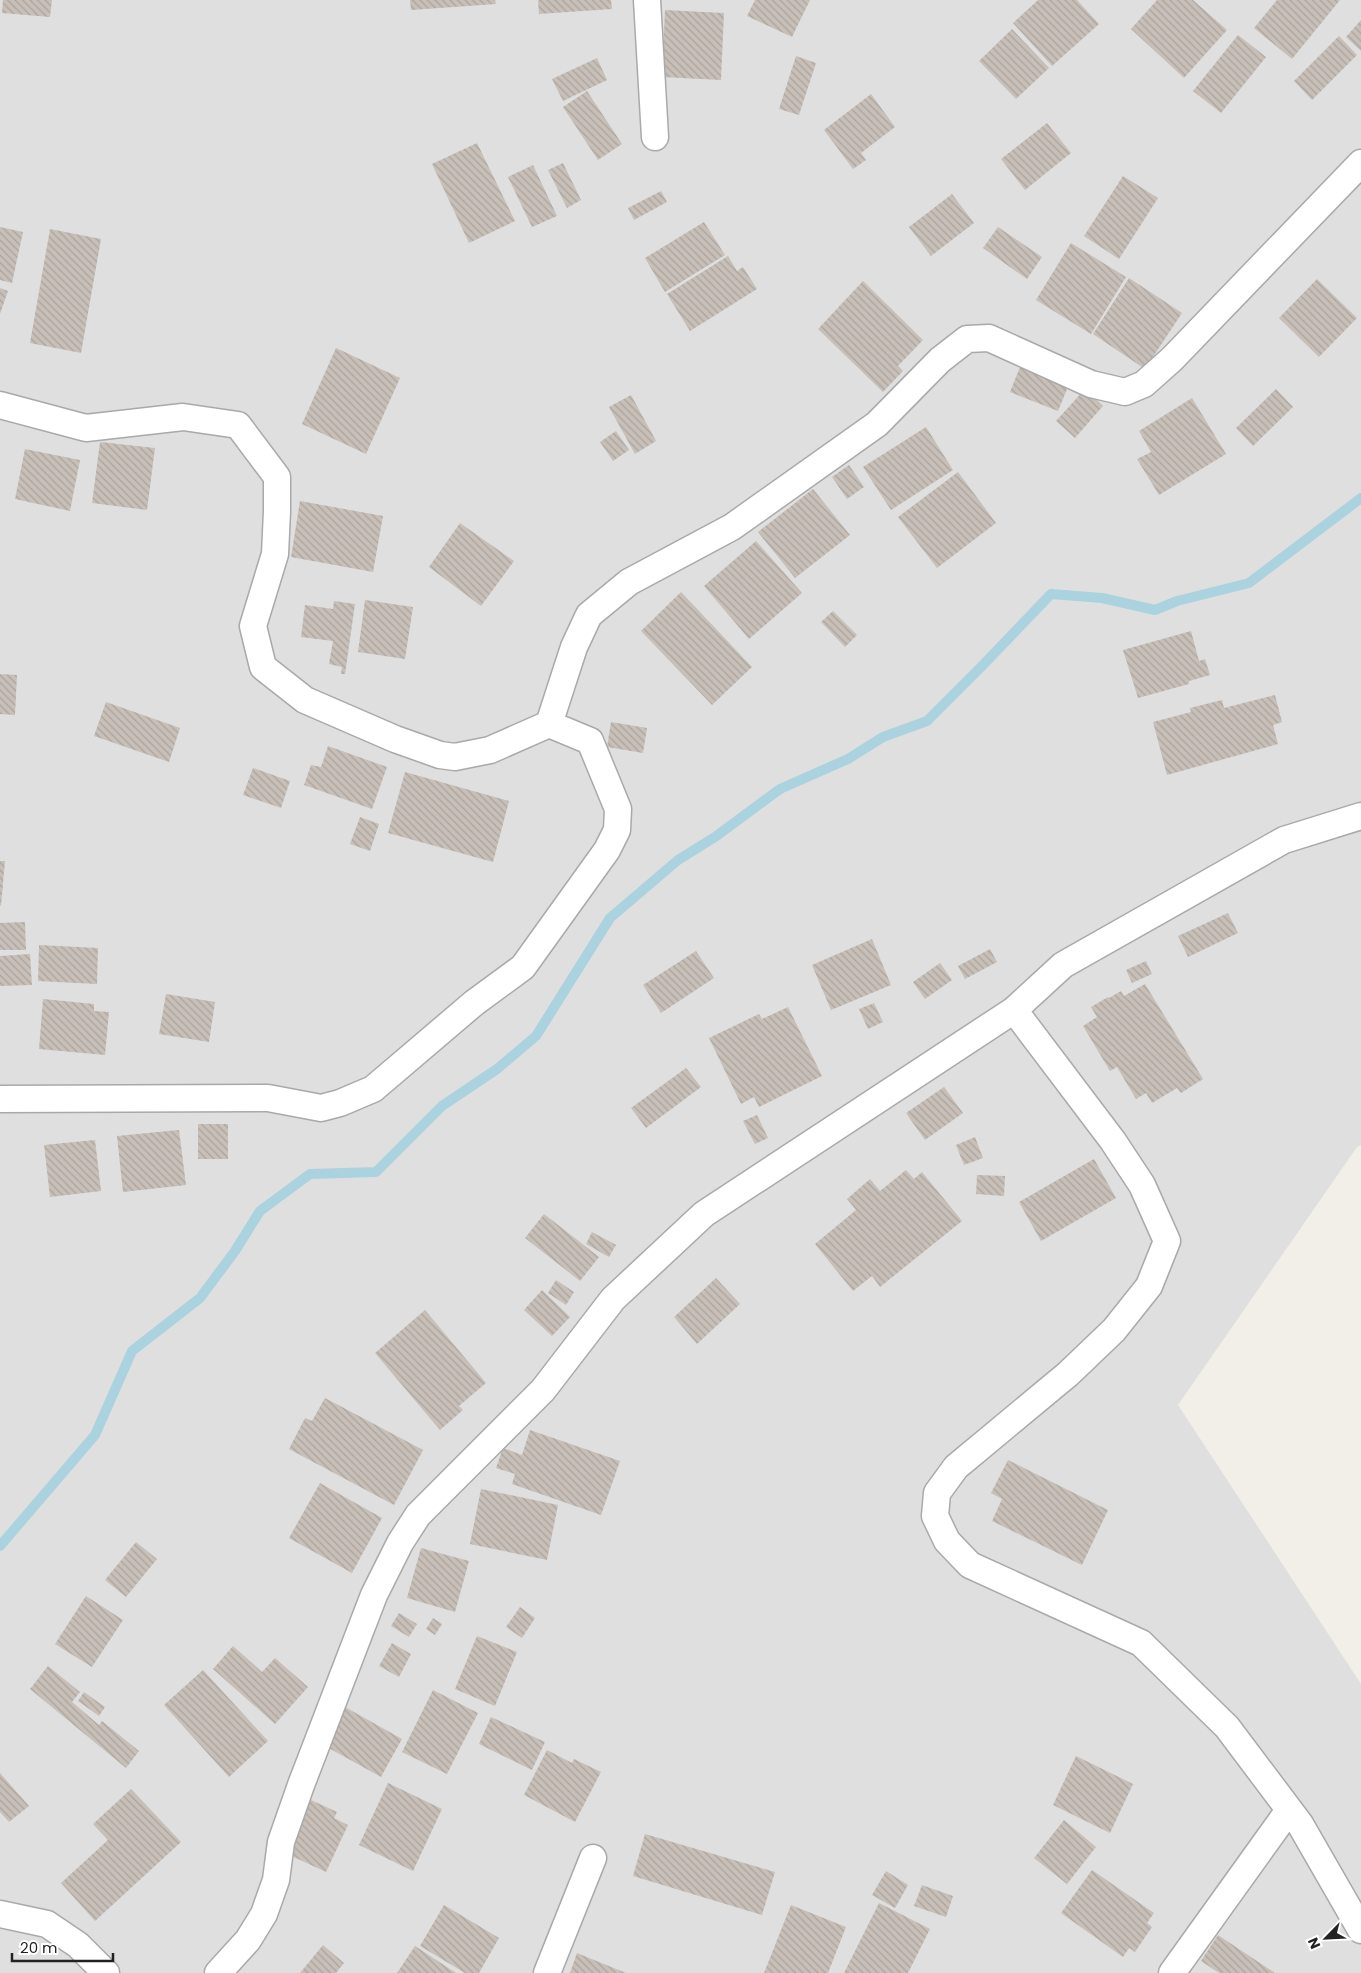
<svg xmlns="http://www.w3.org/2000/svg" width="1361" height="1973" font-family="Poppins,sans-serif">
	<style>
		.residential { fill: #e0dfdf }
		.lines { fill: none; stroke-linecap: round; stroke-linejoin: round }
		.stream { stroke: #aad3df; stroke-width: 10 }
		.building { fill: url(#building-back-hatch) }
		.street-casing { stroke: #a9a9a9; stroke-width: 29 }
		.street { stroke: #fff; stroke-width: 26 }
	</style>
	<defs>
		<pattern id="building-back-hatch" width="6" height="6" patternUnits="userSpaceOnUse" patternTransform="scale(1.25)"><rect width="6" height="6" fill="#c7bfb8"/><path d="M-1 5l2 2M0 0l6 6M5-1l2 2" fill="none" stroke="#aba49e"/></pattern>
	</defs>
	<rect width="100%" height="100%" fill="#f2efe9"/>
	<path class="residential" d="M0 0H1361V1145L1357 1147 1178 1405 1361 1684V1973H0Z"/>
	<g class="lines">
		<path class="stream" d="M0 1546 95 1435 132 1351 200 1298 235 1251 260 1211 310 1174 376 1172 442 1106 497 1069 536 1036 610 918 678 860 715 837 780 789 848 759 883 737 927 721 982 666 1051 594 1102 598 1155 610 1177 601 1249 583 1361 498"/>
	</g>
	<path class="building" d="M3 0H52L50 17 2 13Z
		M410 0H495L496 4 411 10Z
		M538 0H611L612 9 539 14Z
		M755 0H810L792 37 747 16Z
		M1038 0H1077L1099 24 1052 66 1013 23Z
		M1157 0H1193L1227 30 1184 78 1131 29Z
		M1277 0H1340L1292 59 1254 28Z
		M665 10 724 13 721 80 662 77Z
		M1361 20V51L1346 37Z
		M1012 29 1049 68 1016 99 979 61Z
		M1238 35 1266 57 1221 113 1193 91Z
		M1339 36 1357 55 1312 100 1294 81Z
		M796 56 816 63 799 115 779 109Z
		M597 58 607 80 563 101 552 79Z
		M587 91 622 144 598 160 563 107Z
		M871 94 895 127 861 153 866 160 853 169 824 130Z
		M1047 123 1071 153 1025 190 1001 159Z
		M477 143 515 221 469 243 432 164Z
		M563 163 581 200 567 208 548 170Z
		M533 165 557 216 532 227 508 177Z
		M1123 176 1158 198 1119 259 1084 236Z
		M661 191 667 202 634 220 628 208Z
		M952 194 974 223 931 256 909 227Z
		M704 222 725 255 665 292 645 258Z
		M0 227 23 232 12 283 0 280Z
		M998 227 1042 257 1027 279 983 248Z
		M50 229 101 239 81 353 30 343Z
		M1071 243 1126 277 1091 334 1036 300Z
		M728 256 737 271 743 267 757 289 690 331 667 294Z
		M1129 278 1182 313 1145 369 1093 334Z
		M1317 279 1357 318 1319 357 1279 318Z
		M863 281 923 340 898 366 903 371 883 392 818 329Z
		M0 288 8 291 0 314Z
		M336 348 400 378 366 454 302 424Z
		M1022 362 1070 382 1058 411 1010 392Z
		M1085 389 1103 406 1075 438 1056 421Z
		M1276 389 1293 407 1253 446 1236 428Z
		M631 395 656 441 635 454 609 407Z
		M1192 398 1226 454 1159 495 1137 459 1151 452 1139 431Z
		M926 427 953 470 891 510 863 467Z
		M616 431 629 450 613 461 600 442Z
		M100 442 155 448 147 510 92 503Z
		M25 449 80 460 70 511 15 499Z
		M849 465 864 487 847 499 832 477Z
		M958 472 996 523 937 568 898 517Z
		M813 489 850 535 795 578 758 532Z
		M300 501 383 516 373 572 291 557Z
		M460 523 514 561 481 606 429 567Z
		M756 541 802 593 749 639 704 586Z
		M681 592 752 667 712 705 641 631Z
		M365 600 413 607 405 659 358 652Z
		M334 601 355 604 345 674H341L342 667 329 664 333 641 301 637 305 605 333 609Z
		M833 611 857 635 845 647 821 622Z
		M1191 631 1199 661 1205 659 1210 675 1189 681V684L1138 698 1123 650Z
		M0 674 17 675 15 715 0 714Z
		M1275 695 1282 722 1273 725 1278 744 1167 775 1153 722 1191 712 1190 708 1222 700 1224 708Z
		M106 702 180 728 169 762 94 736Z
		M611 722 647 728 643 753 607 747Z
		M328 746 387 767 372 809 304 785 311 765 321 767Z
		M253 768 290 781 281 808 243 795Z
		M405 772 509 801 493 862 388 833Z
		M360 817 379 824 370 851 350 844Z
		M0 861H5L1 906 0 905Z
		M1228 913 1238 933 1188 957 1178 936Z
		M25 922 26 950H0V923Z
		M872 939 891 985 831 1010 812 965Z
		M39 945 98 948 97 984 38 981Z
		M990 949 997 962 965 979 958 966Z
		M696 951 714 978 661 1013 643 985Z
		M30 954 32 985 0 986V956Z
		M1146 961 1152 974 1132 983 1126 970Z
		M940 963 952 980 925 999 913 982Z
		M1145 984 1203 1079 1181 1093 1177 1088 1152 1103 1146 1093 1136 1099 1117 1067 1110 1071 1083 1026 1097 1017 1091 1007 1108 997 1109 998 1121 991 1124 996Z
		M166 994 215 1002 209 1042 159 1034Z
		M43 999 94 1004V1011L109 1012 105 1055 39 1049Z
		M874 1003 883 1022 868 1029 859 1009Z
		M788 1007 822 1076 759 1107 754 1097 741 1104 709 1038 759 1014 762 1019Z
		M686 1068 701 1087 646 1128 631 1108Z
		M944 1087 963 1113 925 1140 906 1113Z
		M757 1115 768 1138 755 1144 743 1121Z
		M198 1124H228V1159H198Z
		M179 1130 186 1185 123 1192 117 1136Z
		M975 1137 983 1158 964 1165 956 1145Z
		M95 1140 101 1191 50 1197 44 1145Z
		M1094 1159 1116 1198 1041 1241 1019 1202Z
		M906 1170 914 1179 922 1172 962 1221 880 1287 872 1276 853 1291 815 1244 856 1210 847 1199 870 1179 880 1191Z
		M977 1175 1005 1176 1004 1196 976 1194Z
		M544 1214 599 1257 580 1281 525 1238Z
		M592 1232 616 1245 609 1257 586 1244Z
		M716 1278 740 1304 697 1344 674 1317Z
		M556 1280 574 1292 566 1305 548 1293Z
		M542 1290 570 1317 552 1336 524 1310Z
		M425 1310 486 1383 459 1406 463 1410 440 1430 375 1353Z
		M325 1398 423 1450 394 1505 289 1449 305 1418 312 1421Z
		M530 1430 620 1461 601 1515 512 1484 515 1474 496 1468 503 1448 522 1455Z
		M1008 1460 1108 1510 1082 1565 992 1521 1002 1499 991 1493Z
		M320 1483 382 1518 352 1573 289 1538Z
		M481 1489 558 1505 547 1560 470 1544Z
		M136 1542 157 1559 126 1597 105 1580Z
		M421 1548 469 1561 455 1612 407 1598Z
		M86 1596 123 1620 92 1667 55 1644Z
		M520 1607 535 1618 522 1638 506 1627Z
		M399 1613 417 1624 409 1637 391 1626Z
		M433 1618 442 1624 435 1635 426 1629Z
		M477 1636 517 1652 495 1706 455 1689Z
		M392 1643 411 1654 399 1677 379 1666Z
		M233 1646 262 1672 275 1658 308 1687 275 1724 213 1669Z
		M48 1666 80 1692 72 1702 99 1725 102 1721 139 1751 126 1768 30 1689Z
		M203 1670 268 1741 229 1777 164 1705Z
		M433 1690 478 1713 447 1774 402 1752Z
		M84 1692 105 1707 99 1716 78 1701Z
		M345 1707 402 1739 381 1777 325 1746Z
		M491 1717 545 1742 532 1770 479 1744Z
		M547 1750 572 1763 574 1759 601 1772 575 1822 524 1795Z
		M1076 1756 1133 1784 1110 1833 1053 1805Z
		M0 1773 29 1806 9 1822 0 1812Z
		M388 1783 442 1809 413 1871 359 1845Z
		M131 1789 181 1842 95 1921 61 1883 108 1840 93 1824Z
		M309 1799 337 1812 334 1818 348 1825 326 1872 285 1853Z
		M1064 1820 1096 1847 1067 1884 1034 1858Z
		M645 1834 775 1872 762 1915 633 1876Z
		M1092 1870 1154 1913 1147 1923 1152 1927 1135 1952 1129 1948 1123 1957 1061 1913Z
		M886 1871 908 1885 895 1908 872 1895Z
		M922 1885 953 1896 946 1917 914 1906Z
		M879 1903 930 1929 908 1973H844Z
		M444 1905 499 1938 479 1973H465L420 1946Z
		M791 1905 846 1927 828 1973H764Z
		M1218 1935 1275 1973H1219L1201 1961Z
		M323 1945 344 1963 336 1973H300Z
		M415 1946 456 1973H397Z
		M577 1953 626 1973H570Z"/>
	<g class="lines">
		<g class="street-casing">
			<path id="street" d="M647 0 655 137
				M0 405 86 428 183 417 238 425 277 477V511L275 554 253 626 263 667 305 700 395 739 440 755 455 757 490 750 549 724 590 741 618 809 617 830 607 850 523 967 474 1003 373 1089 340 1103 321 1108 268 1098 0 1099
				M549 724 574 647 589 615 629 582 732 527 877 424 940 360 967 339 989 338 1091 384 1125 392 1144 384 1172 359 1361 163
				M1014 1010 1113 1141 1142 1185 1167 1241 1149 1286 1114 1330 1068 1374 956 1467 937 1493 935 1516 947 1541 970 1565 1141 1643 1227 1727 1300 1824 1361 1930
				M0 1914 47 1924 78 1945 106 1973
				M218 1973 248 1940 264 1914 276 1880 281 1842 301 1785 374 1595 400 1543 418 1515 543 1390 613 1299 704 1214 1014 1010 1063 965 1284 840 1361 816
				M547 1973 593 1858
				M1172 1973 1289 1810"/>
		</g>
		<use href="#street" class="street"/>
	</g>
	<g transform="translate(1326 1938) rotate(246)" stroke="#ffffff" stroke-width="4" paint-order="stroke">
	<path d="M0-4L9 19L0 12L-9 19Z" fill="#222222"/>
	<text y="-8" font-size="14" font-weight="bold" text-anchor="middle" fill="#222222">N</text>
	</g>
	<path d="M12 1953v8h101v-8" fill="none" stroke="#222222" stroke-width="2.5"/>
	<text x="20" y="1953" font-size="15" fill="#222222" stroke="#ffffff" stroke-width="4" paint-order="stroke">20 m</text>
</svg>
